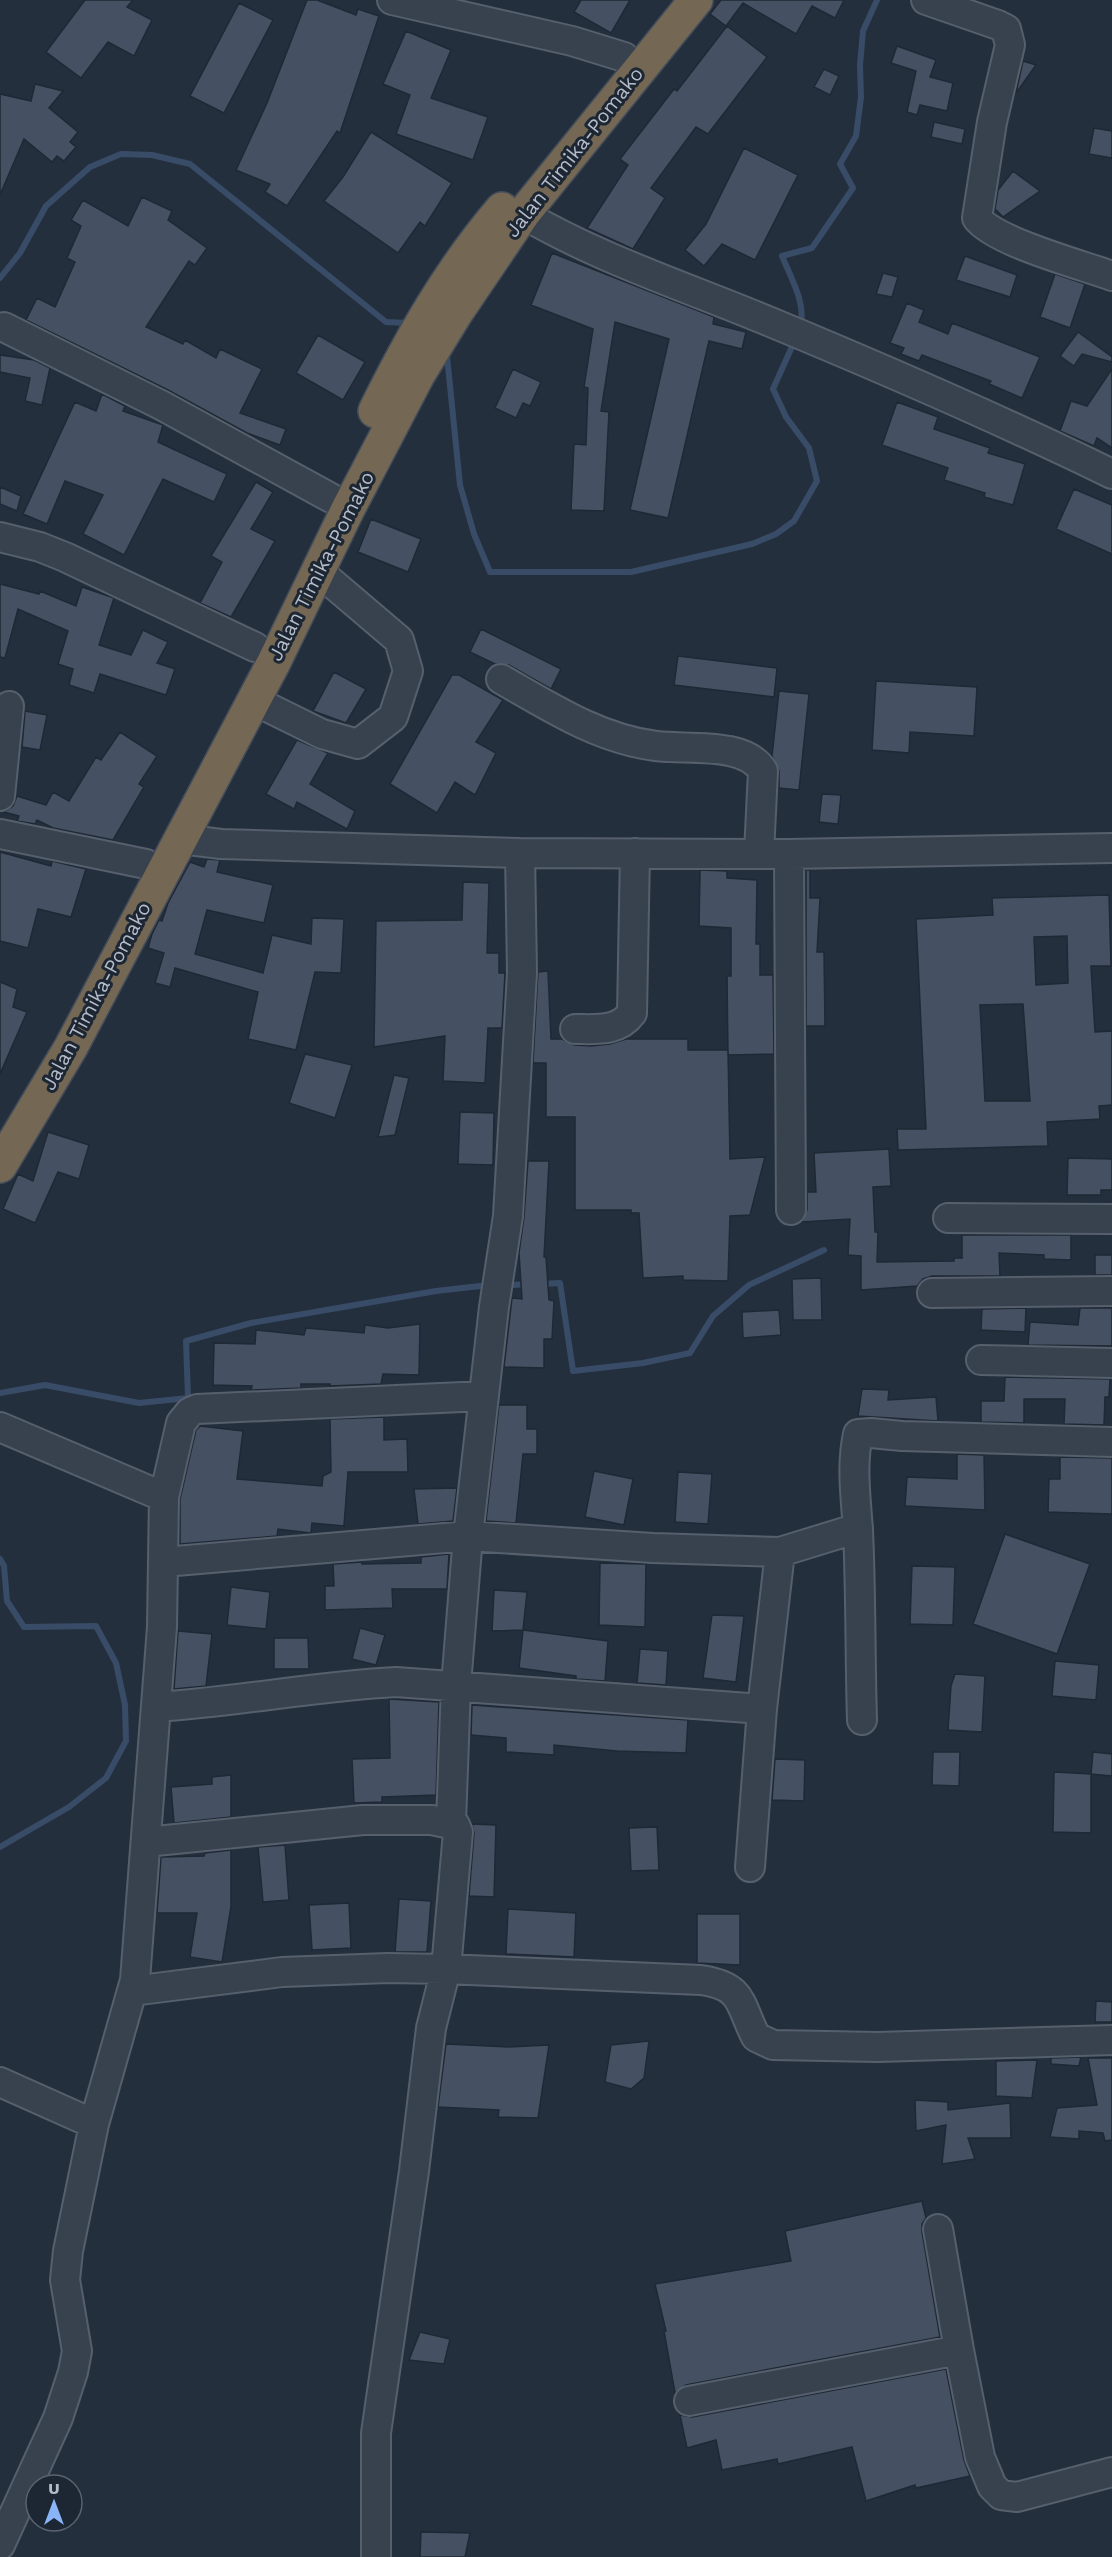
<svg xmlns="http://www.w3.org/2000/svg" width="1112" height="2557" font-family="'Work Sans',sans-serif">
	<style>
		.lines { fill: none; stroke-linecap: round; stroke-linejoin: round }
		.stream { stroke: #394c67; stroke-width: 6 }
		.building { fill: #455162; stroke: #1f2835; stroke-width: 1.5; fill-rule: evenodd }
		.minor-casing { stroke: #565f6c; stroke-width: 32 }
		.highway-casing { stroke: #434c59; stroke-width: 36 }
		.minor { stroke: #38414e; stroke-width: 28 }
		.highway { stroke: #746855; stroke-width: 33 }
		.labels { text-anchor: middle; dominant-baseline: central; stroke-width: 6; stroke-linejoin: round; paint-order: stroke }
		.street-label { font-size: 20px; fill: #b4bcc9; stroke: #1d2633 }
	</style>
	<rect width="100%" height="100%" fill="#242f3e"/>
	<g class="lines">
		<path class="stream" d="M0 278 20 253 46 206 90 167 121 154 152 155 190 164 386 322 408 323
			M800 327C807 305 791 278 782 256L812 248 853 188 840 164 856 136 861 97 860 65 863 31 877 0
			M448 352 447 356 460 485 474 534 490 572H631L752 544 776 534 794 521 817 481 809 448 786 417 773 389 795 340
			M541 1284 560 1283 573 1371 643 1363 690 1353 713 1316 749 1285 824 1250
			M513 1285 528 1284
			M0 1393 45 1385 139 1403 188 1398 186 1341 251 1323 436 1291 480 1286
			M0 1559 4 1566 7 1601 24 1627 96 1626 116 1663 125 1705 126 1741 106 1778 69 1807 0 1847"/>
	</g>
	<path class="building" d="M85 0H133L127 7 152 20 134 56 108 42 81 78 46 52Z
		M307 0H317L356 15 358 9 379 16 340 133 337 131 287 206 265 192 270 184 236 170 267 103Z
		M581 0H630L611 33 574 12Z
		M721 0H844L835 18 812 6 796 34 743 3 726 26 710 14Z
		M239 3 273 20 224 113 190 96Z
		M727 26 767 57 708 134 696 127 651 188 665 198 633 249 587 228 628 165 620 159 674 89 677 91Z
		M406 31 451 50 431 98 488 117 473 160 396 134 410 95 383 84Z
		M897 46 936 60 930 77 953 83 947 111 920 105 917 115 907 112 916 71 891 63Z
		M1023 61 1036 65 1016 93Z
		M824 69 839 76 830 95 814 87Z
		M35 84 63 91 49 108 78 132 70 142 76 147 64 161 57 156 52 162 24 139 0 195V94L31 101Z
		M934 122 965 129 962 144 931 137Z
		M1094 128 1112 131V158L1089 154Z
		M371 132 452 183 425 226 420 222 398 253 324 201 343 177Z
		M744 148 798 175 755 260 722 244 704 266 685 250 706 224Z
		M1013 171 1040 191 1003 217 995 209 998 190Z
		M142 197 172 211 168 220 207 248 195 265 189 261 146 327 183 344 185 340 216 358 220 349 262 369 240 413 286 429 280 445 247 433 168 390 26 320 37 298 55 307 75 262 67 258 81 226 71 220 83 200 128 226Z
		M552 253 714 317 713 324 746 332 742 349 709 341 668 518 630 510 669 339 615 322 601 411 609 412 604 511 571 510 574 444 586 445 588 388 584 387 593 329 531 305Z
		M965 256 1017 275 1010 297 956 280Z
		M883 273 898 277 892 297 876 294Z
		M1055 274 1085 284 1070 328 1040 317Z
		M907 303 924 310 919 322 948 334 952 323 1040 357 1022 398 989 384 991 381 922 355 919 361 901 354 904 348 890 343Z
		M1078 332 1112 357V362L1082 354 1074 366 1060 356Z
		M318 335 365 362 343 400 296 373Z
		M0 355 34 360 50 368 42 405 25 401 30 378 0 372Z
		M513 369 541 382 530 406 523 403 516 418 495 408Z
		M1112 369V448L1097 438 1094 446 1060 431 1071 401 1087 406Z
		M102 394 125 406 123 411 163 425 158 442 227 474 214 502 163 479 124 555 83 534 103 495 65 481 47 524 23 514 75 402 96 411Z
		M897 402 938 417 934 429 990 448 988 453 1025 464 1013 505 984 497 985 493 944 480 948 468 882 445Z
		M256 482 273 492 251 529 275 541 231 617 200 603 222 562 211 556Z
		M0 487 21 496 17 511 0 504Z
		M1074 489 1112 505V554L1056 529Z
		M371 519 421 539 408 572 358 552Z
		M0 584 39 594 40 591 76 606 82 587 114 598 99 645 131 655 143 630 168 642 157 663 175 669 166 695 100 674 94 693 69 685 73 669 58 664 68 631 18 609 5 658 0 657Z
		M481 629 561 669 551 689 509 665 495 664 470 652Z
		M678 656 777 668 774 697 674 685Z
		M334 672 366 689 346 723 313 711Z
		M452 675H459L503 700 476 742 496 753 475 795 455 782 437 813 390 784Z
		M876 681 977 687 974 736 910 732 909 753 872 750Z
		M779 691 809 694 799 790 779 788V771L772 756Z
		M25 711 47 715 40 750 22 747Z
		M120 732 157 756 139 784 144 787 113 840 53 828 37 820 35 824 17 821 19 816 4 812 13 806 17 796 46 805 53 792 69 801 96 757 101 760Z
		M297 740 328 753 310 784 355 811 347 829 297 802 294 809 266 794Z
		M822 794 841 795 838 824 819 822Z
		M0 852 51 866 52 861 86 869 71 917 38 909 28 948 0 941Z
		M207 859 220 860 217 872 273 885 264 923 207 910 195 954 263 973 272 935 311 944 312 918 344 919 341 973 315 972 296 1050 248 1039 258 992 175 968 170 987 155 983 164 953 148 948 152 934 159 920 162 921 168 903 190 862 204 867Z
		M700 870 727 871V878L757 880 756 944H760V975H773L774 1054 728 1055 727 976H731V928L699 926Z
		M806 870H810V898H820L817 952H824L825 1026H806Z
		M463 882 489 883 487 953H499V973H505L502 1028H488L485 1083 443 1081 445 1036 374 1047 376 921 462 920Z
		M1109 895 1111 966H1091L1095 1032 1112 1031V1105L1099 1106 1100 1119 1047 1122 1048 1146 898 1150 897 1129H926L916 919 993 915 992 898ZM1067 936 1068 983 1036 985 1034 937ZM1023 1004 1030 1101H985L980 1005Z
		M548 971 551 1039H562L574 1045 591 1046 610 1044 626 1039H688V1050H728L730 1159 765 1157 750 1215 730 1216 728 1281 683 1280V1276L643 1278 639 1213H631V1210H575V1117H546V1063H533L538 972Z
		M0 982 17 989 13 1007 27 1012 0 1074Z
		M305 1054 352 1065 335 1118 289 1103Z
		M394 1075 409 1078 395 1135 378 1137Z
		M460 1112 494 1113 493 1165 458 1164Z
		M48 1132 89 1145 79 1179 58 1172 35 1223 3 1209 18 1174 33 1181Z
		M889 1149 891 1186 873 1187 875 1232H878L877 1262 954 1261V1258H962V1235H1071V1260L1044 1259V1255L999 1253 1000 1276H932L923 1279 917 1286 861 1290V1256L848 1255 850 1219 802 1222 807 1210V1192H816L814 1153Z
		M1068 1158 1112 1159V1190H1101V1195H1067Z
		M528 1161H549L544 1257H546L549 1300 554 1301 552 1339H544V1368L504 1367 512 1298 522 1299 519 1253 524 1217Z
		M1095 1255H1112V1275H1095Z
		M821 1278 822 1320H793L792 1279Z
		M1026 1308 1025 1332 981 1330 982 1309Z
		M1080 1308H1112V1346L1028 1345 1030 1322 1078 1325Z
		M779 1310 781 1335 743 1338 742 1312Z
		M420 1324 419 1375 383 1374 381 1384 330 1386V1384H301V1388L251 1390 252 1386 213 1385 214 1343 255 1344 256 1330 304 1335 306 1328 364 1333 365 1325 388 1328Z
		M1005 1377 1110 1379 1109 1397H1105L1104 1425 1064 1424 1065 1399H1024V1423L981 1422V1401H1004Z
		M862 1389 889 1390 888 1400 936 1397 938 1421 858 1416Z
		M499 1405H527V1429H537V1454H523L516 1523 486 1521Z
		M384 1417V1440L407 1439 408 1472H348L344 1526 312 1523 311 1533 278 1529 277 1536 180 1544V1499L196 1430 200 1426 243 1431 237 1479 322 1486 323 1476 331 1472 330 1419Z
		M957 1454 984 1455 985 1510 905 1506 907 1477 957 1479Z
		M1060 1457 1112 1458V1514L1048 1512 1049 1479H1060Z
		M594 1471 633 1479 624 1525 585 1517Z
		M678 1472 712 1474 708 1524 675 1522Z
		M457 1488 453 1521 418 1524 414 1489Z
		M1005 1534 1090 1564 1057 1654 973 1624Z
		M449 1554 447 1589H392L393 1608 325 1610V1586H334L333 1564 362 1562V1564L421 1563V1557Z
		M600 1563 646 1564 645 1627 599 1625Z
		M912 1566 955 1567 953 1625 910 1624Z
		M231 1587 270 1592 266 1629 227 1625Z
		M494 1590 527 1592 523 1630 492 1631Z
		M712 1615 744 1616 736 1682 703 1678Z
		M360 1628 385 1635 376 1665 352 1659Z
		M523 1630 608 1641 605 1681 576 1679V1676L519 1668Z
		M178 1631 212 1634 206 1686 174 1689Z
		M274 1638H308L309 1669H274Z
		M640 1649 668 1651 666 1685 637 1683Z
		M1055 1661 1099 1665 1096 1700 1052 1696Z
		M955 1674 985 1676 982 1732 948 1730 951 1686Z
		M389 1699 439 1702 436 1795 382 1797V1802L354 1803 352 1759 390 1758Z
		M472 1705 688 1720 686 1753 617 1751 554 1745V1755L506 1752V1738L471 1735Z
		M933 1752H960L959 1786 932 1785Z
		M1093 1752 1112 1754V1776L1091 1774Z
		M775 1759 805 1760 804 1801 772 1800Z
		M1054 1772 1091 1774V1833L1053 1832Z
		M231 1775V1817L174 1823 171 1787 212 1784V1777Z
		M472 1824 496 1825 494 1897 469 1896 474 1833Z
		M657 1827 659 1870 631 1871 629 1828Z
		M285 1845 289 1900 263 1902 258 1847Z
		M231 1850V1906L222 1962 190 1957 197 1913H157L161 1857 204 1856 205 1853Z
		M399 1899 431 1901 427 1952H395Z
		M349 1903 351 1948 312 1950 309 1905Z
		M508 1909 576 1913 574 1957 506 1954Z
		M697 1914H740V1965L697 1963Z
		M1096 2001 1112 2002V2022H1095Z
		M649 2041 644 2078 631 2089 605 2082 611 2045Z
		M446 2044 509 2047 549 2045 538 2118 498 2117 499 2110 438 2107Z
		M1081 2057 1079 2066 1051 2064V2058Z
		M1088 2058H1112V2140L1105 2141 1103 2133 1079 2131V2139L1050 2137 1057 2108 1097 2105Z
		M1037 2060 1032 2098 996 2096V2061Z
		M915 2100 948 2102V2110L1010 2103 1011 2138H968L975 2159 942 2164 946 2125 916 2131Z
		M922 2201 926 2218 922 2224V2232L940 2337 686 2385 675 2393 664 2331H666L655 2284 791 2261 785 2231Z
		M420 2332 450 2339 444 2364 409 2360Z
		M946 2369 964 2460 970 2476 916 2488 915 2485 866 2501 852 2447 778 2464 777 2459 722 2470 716 2440 687 2448 680 2415 692 2417Z
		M421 2532 470 2533 465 2557H420Z"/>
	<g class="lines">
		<g class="minor-casing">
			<path id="minor" d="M392 0 572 41 624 57
				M926 0 998 25 1006 29 1010 45 992 122 977 218C995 242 1082 265 1112 276
				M523 214C600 259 686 287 768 321 884 369 999 419 1112 474
				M4 327 161 405 331 498
				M0 537 40 547 65 557 255 647
				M501 679C550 707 599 739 656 746 687 750 745 741 763 771L759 853
				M253 700 322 734 358 744 393 717 408 671 399 640 318 571
				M0 796 9 706
				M0 834 146 864
				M181 839 221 844 520 853 789 854 1112 848
				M789 854 791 1210
				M575 1029C597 1029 618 1032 632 1013L635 853
				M948 1218 1112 1219
				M932 1293 1112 1291
				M981 1360 1112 1363
				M0 1427 164 1497 162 1627 135 1980 94 2124 68 2251 65 2280 77 2351 73 2372 58 2418 0 2545
				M164 1497 181 1423 190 1412 197 1409 484 1396
				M164 1562 468 1536 653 1548 780 1552 858 1528
				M156 1707C236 1702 316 1686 396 1682L762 1709
				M862 1720C860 1657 861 1593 858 1531 856 1498 851 1467 858 1434L871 1433 902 1436 1112 1442
				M451 1823 456 1685 468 1536 494 1307 508 1216 522 973 520 853
				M146 1842 363 1820H432L455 1825 458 1832 446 1969 431 2028 414 2171 376 2433V2557
				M750 1867 762 1709 780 1552
				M132 1991 282 1972 388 1968 446 1969 701 1980C744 1986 739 2004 756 2037L773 2045 878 2047 1112 2040
				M0 2082 94 2124
				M938 2229 959 2350 980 2457 992 2486 1001 2495 1017 2497 1112 2472
				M689 2401 959 2350"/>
		</g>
		<g class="highway-casing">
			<path id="highway" d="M375 411C411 338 449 271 502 209
				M0 1166 71 1047 274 662 348 509 418 375 456 313 523 214 696 0"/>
		</g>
		<use href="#minor" class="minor"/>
		<use href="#highway" class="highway"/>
	</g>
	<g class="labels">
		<g class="street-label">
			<text transform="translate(574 152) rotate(-52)">Jalan Timika-Pomako</text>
			<text transform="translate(321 566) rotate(-63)">Jalan Timika-Pomako</text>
			<text transform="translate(96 996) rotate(-62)">Jalan Timika-Pomako</text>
		</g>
	</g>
	<g transform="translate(54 2503)"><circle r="28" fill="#1d2633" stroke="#59626f" stroke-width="1.5"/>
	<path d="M0-4.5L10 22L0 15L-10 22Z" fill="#8ab4f8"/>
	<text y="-9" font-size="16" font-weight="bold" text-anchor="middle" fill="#b4bcc9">U</text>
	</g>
</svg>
